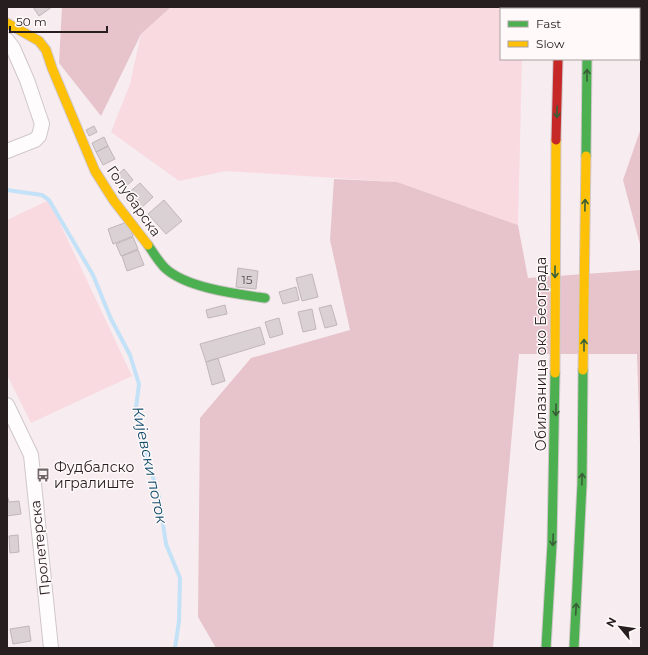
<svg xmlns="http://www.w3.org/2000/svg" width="648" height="655" font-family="Montserrat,sans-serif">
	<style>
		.green { fill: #f9dae1 }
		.forest { fill: #e7c4cc }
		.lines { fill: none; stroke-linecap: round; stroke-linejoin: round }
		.stream { stroke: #c3e2f8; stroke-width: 4 }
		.building { fill: #dad1d4; stroke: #c0b7b9 }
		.street-casing { stroke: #d0c7ca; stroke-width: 16 }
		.fast-casing { stroke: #d0c7ca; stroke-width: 11 }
		.slow-casing { stroke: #d0c7ca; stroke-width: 11 }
		.jam-casing { stroke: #d0c7ca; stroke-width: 11 }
		.street { stroke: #fefcfd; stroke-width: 14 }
		.fast { stroke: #4caf50; stroke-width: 9 }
		.slow { stroke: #ffc107; stroke-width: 9 }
		.jam { stroke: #c62828; stroke-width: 9 }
		.oneway { stroke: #385f36 }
		.labels { text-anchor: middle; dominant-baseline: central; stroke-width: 3; stroke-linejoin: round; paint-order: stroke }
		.number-label { font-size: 12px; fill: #544b4d }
		.street-label { font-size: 14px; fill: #271e20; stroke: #fff9fa }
		.poi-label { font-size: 14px; fill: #271e20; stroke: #fff9fa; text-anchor: start }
		.water-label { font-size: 15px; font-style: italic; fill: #124c6b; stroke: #fff9fa }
	</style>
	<rect width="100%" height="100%" fill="#f7ecef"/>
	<path class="green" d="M171 7H524V9H501V59H522L518 225 397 182 226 171 179 181 111 132 130 84 141 34Z
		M49 200 132 376 31 423 7 375V220Z"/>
	<path class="forest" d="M62 7H171L141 34 101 116 59 63Z
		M641 128V248L623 180Z
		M334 179 397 182 518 225 528 278 641 270V476L637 354H519L493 648H216L198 617 200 418 251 358 350 330 330 240Z"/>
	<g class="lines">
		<path class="stream" d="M7 190 42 195 49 200 93 275 111 319 130 355 139 384 136 408 143 444 159 497 166 544 180 578 179 621 175 648"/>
	</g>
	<path class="building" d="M33 7H52L39 16Z
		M94 126 97 132 89 136 86 130Z
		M104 137 108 146 96 152 92 143Z
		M108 146 115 159 103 165 96 152Z
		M124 169 133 180 125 187 116 176Z
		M140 183 153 197 139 210 126 195Z
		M164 200 182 221 166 234 148 214Z
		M127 222 133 236 113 244 108 229Z
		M133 237 138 249 121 256 116 244Z
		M138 250 144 265 127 271 122 256Z
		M238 268 258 271 256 289 236 287Z
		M312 274 318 297 302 301 296 278Z
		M296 287 299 300 283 304 279 292Z
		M225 305 227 314 208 318 206 310Z
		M331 305 337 325 325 328 319 308Z
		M312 309 316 329 303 332 298 312Z
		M279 318 283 334 270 338 265 322Z
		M260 327 265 344 206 362 200 344Z
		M218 358 225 381 212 385 206 362Z
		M7 495 9 502 19 501 21 514 7 516Z
		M18 535 19 552 10 553 9 536Z
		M29 626 31 641 13 644 10 629Z"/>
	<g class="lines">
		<g class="street-casing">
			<path id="street" d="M7 40 13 48 27 80 42 124 39 136 35 140 7 151
				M7 405 31 455 51 648"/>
		</g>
		<g class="fast-casing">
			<path id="fast" d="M587 7V9
				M586 156 587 59
				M148 245C153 252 158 261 165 268 186 288 237 294 265 298
				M546 648 552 544 555 373
				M574 648 582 484 583 370"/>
		</g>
		<g class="slow-casing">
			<path id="slow" d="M558 7V9
				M7 23 39 41 46 50 52 68 95 171 114 201 148 245
				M583 370 586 156
				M555 373 556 140"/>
		</g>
		<g class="jam-casing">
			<path id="jam" d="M556 140 558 59"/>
		</g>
		<use href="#street" class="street"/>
		<use href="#fast" class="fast"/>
		<use href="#slow" class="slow"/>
		<use href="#jam" class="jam"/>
	</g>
	<defs><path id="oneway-shaft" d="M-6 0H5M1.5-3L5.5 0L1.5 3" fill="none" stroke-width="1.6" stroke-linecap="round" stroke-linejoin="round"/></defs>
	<g class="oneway">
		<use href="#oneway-shaft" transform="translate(587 75) rotate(-90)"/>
		<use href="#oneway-shaft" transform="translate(557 112) rotate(91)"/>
		<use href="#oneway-shaft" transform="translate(585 205) rotate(-89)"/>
		<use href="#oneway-shaft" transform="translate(555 272) rotate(90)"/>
		<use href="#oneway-shaft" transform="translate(584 345) rotate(-90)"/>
		<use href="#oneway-shaft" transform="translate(556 410) rotate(91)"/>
		<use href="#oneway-shaft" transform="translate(582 479) rotate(-89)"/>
		<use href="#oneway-shaft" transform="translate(553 540) rotate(92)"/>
		<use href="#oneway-shaft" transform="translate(576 609) rotate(-87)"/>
	</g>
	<defs>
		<g id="bus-bare" transform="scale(1.08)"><path d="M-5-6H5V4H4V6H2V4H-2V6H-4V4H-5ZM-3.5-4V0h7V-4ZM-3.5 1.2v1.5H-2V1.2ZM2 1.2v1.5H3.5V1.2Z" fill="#706668" stroke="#fff9fa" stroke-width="2.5" paint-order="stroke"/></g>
	</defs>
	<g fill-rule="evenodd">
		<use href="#bus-bare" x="43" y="475"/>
	</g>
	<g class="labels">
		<g class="number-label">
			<text x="247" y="279">15</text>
		</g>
		<g class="street-label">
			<text transform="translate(134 201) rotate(55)">Голубарска</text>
			<text transform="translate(541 354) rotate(-90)">Обилазница око Београда</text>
			<text transform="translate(40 548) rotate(-96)">Пролетерска</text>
		</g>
		<g class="poi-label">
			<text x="54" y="467">Фудбалско<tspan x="54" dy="16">игралиште</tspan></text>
		</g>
		<g class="water-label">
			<text transform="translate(150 465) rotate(78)">Кијевски поток</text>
		</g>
	</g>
	<rect width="648" height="655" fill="none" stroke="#271e20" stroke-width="16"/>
	<rect x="500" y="8" width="140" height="52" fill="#fff9fa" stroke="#a9a1a3"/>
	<rect x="508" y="21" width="20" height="6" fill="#4caf50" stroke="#a9a1a3"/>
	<text x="536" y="28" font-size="12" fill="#271e20">Fast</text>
	<rect x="508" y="41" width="20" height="6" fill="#ffc107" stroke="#a9a1a3"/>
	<text x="536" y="48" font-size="12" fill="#271e20">Slow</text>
	<g transform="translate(620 627) rotate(299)" stroke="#fff9fa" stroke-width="3" paint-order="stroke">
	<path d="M0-3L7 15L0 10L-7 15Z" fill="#271e20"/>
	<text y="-6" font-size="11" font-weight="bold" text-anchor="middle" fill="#271e20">N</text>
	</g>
	<path d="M10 26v6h97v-6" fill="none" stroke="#271e20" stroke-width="2"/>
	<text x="16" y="26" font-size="12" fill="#271e20" stroke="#fff9fa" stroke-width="3" paint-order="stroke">50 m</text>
</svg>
